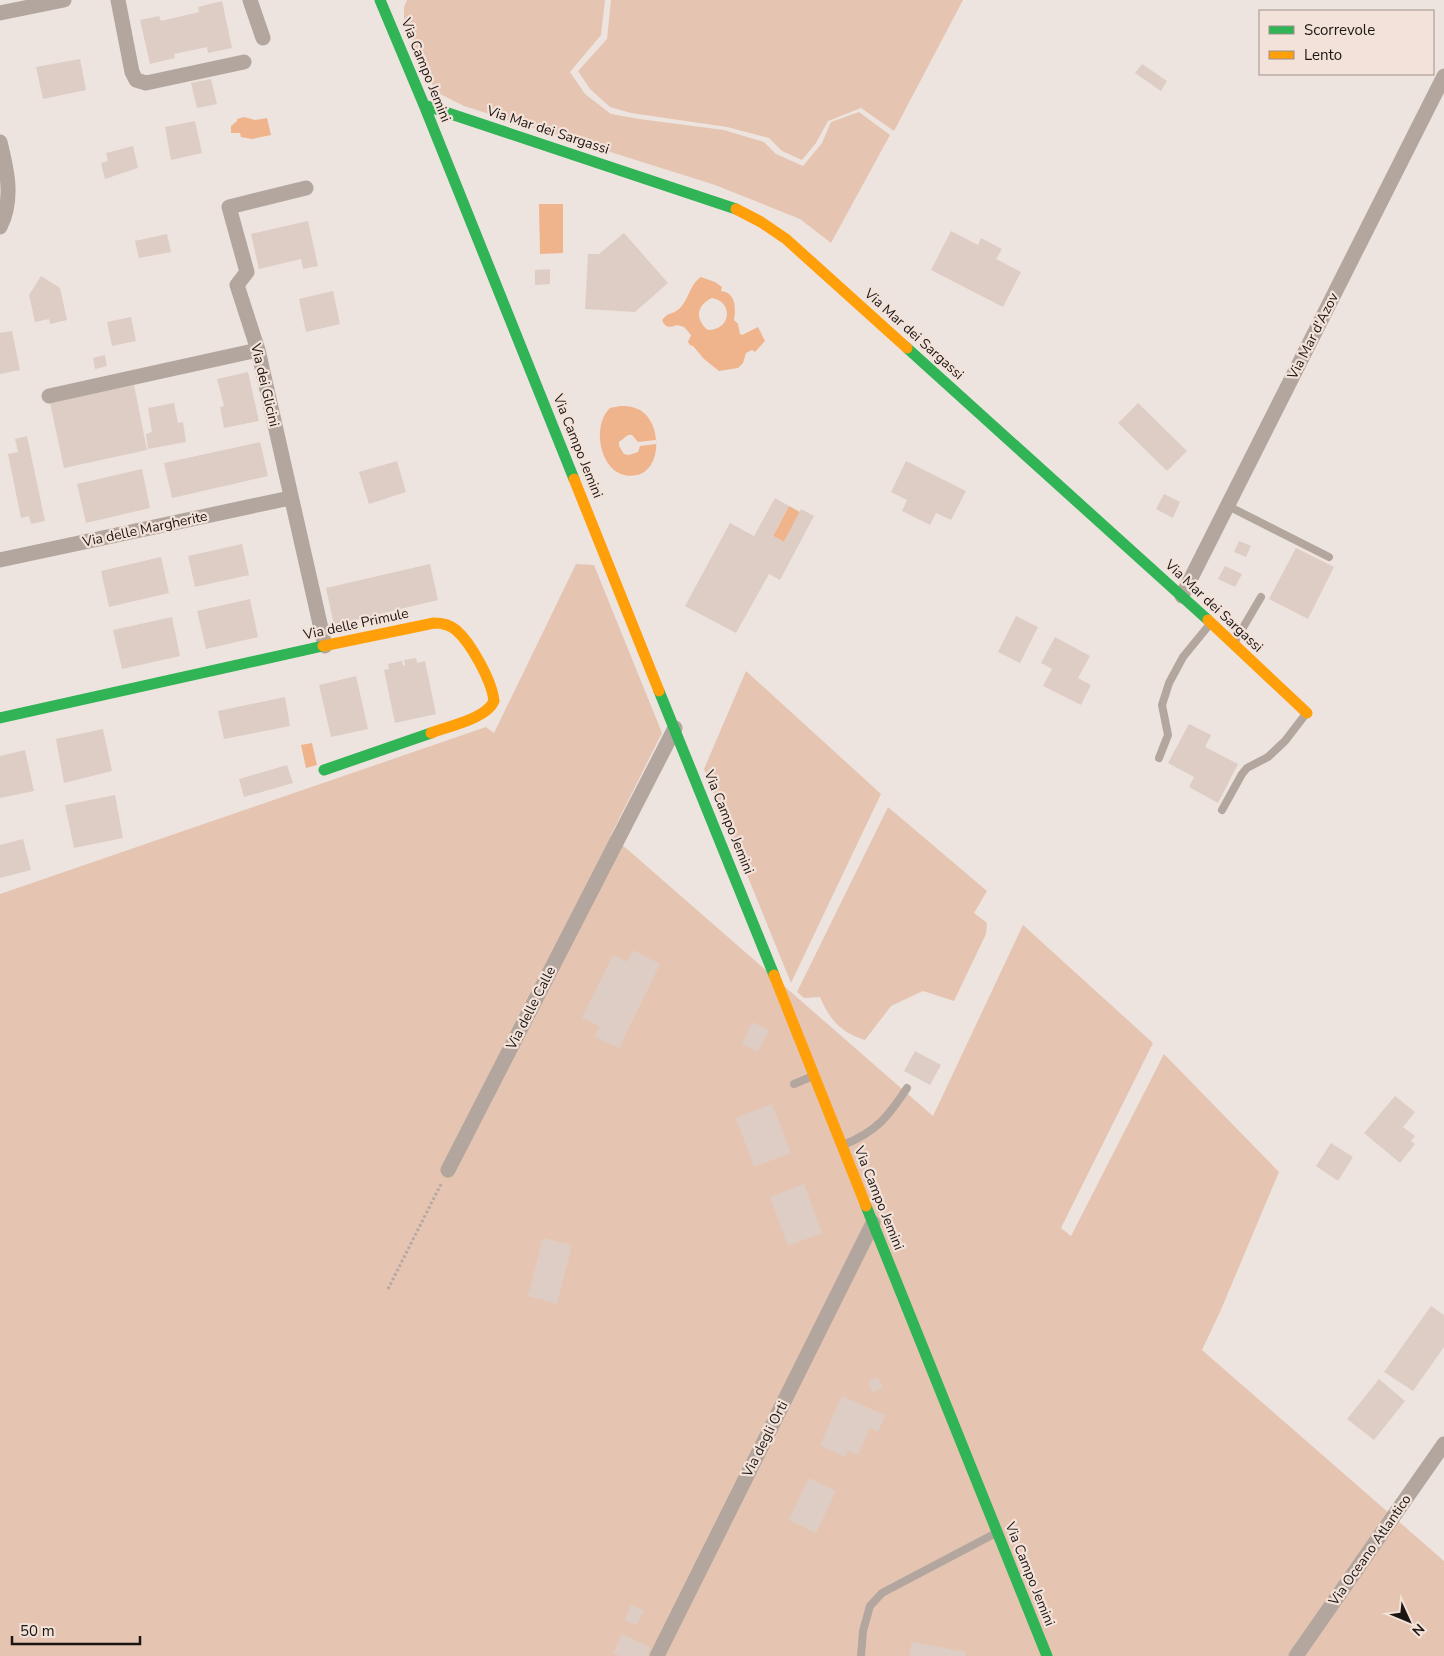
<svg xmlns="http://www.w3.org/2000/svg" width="1444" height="1656" font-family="'Nunito Sans',sans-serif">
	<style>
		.green { fill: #e5c5b1 }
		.water { fill: #f0b48d; fill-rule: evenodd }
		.pier { fill: #ede4df }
		.building { fill: #decdc4 }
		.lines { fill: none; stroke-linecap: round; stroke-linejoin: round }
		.path { stroke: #b2a9a4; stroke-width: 3; stroke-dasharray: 2.5 2.5; stroke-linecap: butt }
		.lane { stroke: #b2a69e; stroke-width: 8 }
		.street { stroke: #b2a69e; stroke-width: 15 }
		.fast { stroke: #30b455; stroke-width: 11 }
		.slow { stroke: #ff9f0a; stroke-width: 11 }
		.labels { text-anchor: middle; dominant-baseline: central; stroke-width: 4.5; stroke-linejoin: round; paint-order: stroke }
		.street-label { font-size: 14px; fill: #1c1613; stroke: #f3e2d9 }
	</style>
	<rect width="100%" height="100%" fill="#ede4df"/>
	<path class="green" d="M407 0H605L601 35 570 72 585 94 611 114 639 119 724 130 764 142 776 154 803 166 822 143 831 122 859 112 890 135 831 243 800 219 715 185 464 106 438 93 422 68 404 18V7Z
		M611 0H963L894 131 861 108 828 121 816 143 802 160 782 151 769 138 727 127 631 113 610 107 590 89 578 71 607 39Z
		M576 564 594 565 662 733 611 835 933 1116 1023 925 1153 1043 1061 1228 1071 1236 1164 1054 1279 1172 1220 1312 1202 1350 1444 1561V1656H0V894L486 727 494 733Z
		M746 671 881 794 791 983 704 769Z
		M888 807 987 891 974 913 987 923 986 934 954 1001 923 991 891 1006 865 1040C841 1033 829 1019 820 997L804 998 797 992Z"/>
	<path class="water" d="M244 117 255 120 267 118 271 135 252 139 241 137 240 133H231V126L237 121V119Z
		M539 204H563V253L540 254Z
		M701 277 715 282 722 287 721 291C736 292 736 309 734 320L738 324 740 334 742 335 758 327 765 341 755 352 752 350 746 353 743 363 738 368 719 371 704 359 693 346 690 345 688 342 691 335 684 327 677 325C670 328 665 328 662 320 668 312 672 315 679 309 689 300 689 285 701 277ZM712 298C734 302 731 330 708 330 695 320 696 305 712 298Z
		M620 406C625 406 630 406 635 408 662 416 664 469 637 475 602 483 589 428 610 408Z
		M789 506 800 512 784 542 773 536Z
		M312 743 317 765 306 768 301 745Z"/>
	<path class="pier" d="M628 435H632L638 442 656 440V444L640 446 638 452 629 455 624 454 619 446V442Z"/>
	<path class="building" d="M222 1 232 48 208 53 207 47 174 54 175 58 150 64 140 20 159 16 161 21 199 12 198 7Z
		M80 59 86 90 43 99 36 67Z
		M1142 64 1167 81 1161 91 1135 73Z
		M211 79 217 104 197 108 191 83Z
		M195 121 202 153 171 160 165 127Z
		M133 146 138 168 105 179 101 163 108 161 106 153Z
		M308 221 318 266 303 269 301 259 259 269 251 234Z
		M951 231 978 245 981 238 1002 249 996 259 1021 272 1003 307 931 270Z
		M624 233 668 283 635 312 585 309 588 254H599Z
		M167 234 171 252 139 258 135 241Z
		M550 269V284L535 285V270Z
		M41 276 60 288 67 320 50 324 49 319 35 322 29 295Z
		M333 291 340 324 306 332 299 299Z
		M131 317 136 341 112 346 107 322Z
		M12 331 20 370 0 374V333Z
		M105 355 107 366 95 369 93 358Z
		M248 372 259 421 224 428 220 407 224 406 217 379Z
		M134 385 147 450 64 468 50 403Z
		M174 403 178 423 183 422 186 442 148 449 146 434 152 432 148 408Z
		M1138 403 1187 451 1167 471 1118 423Z
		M27 436 45 521 31 524 29 516 21 518 8 454 18 452 15 439Z
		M260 442 268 476 172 498 164 463Z
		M397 461 406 492 369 504 359 472Z
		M906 461 966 491 951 520 936 513 930 525 902 511 907 500 891 492Z
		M142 469 150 508 86 523 77 484Z
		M1164 494 1180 502 1173 518 1156 509Z
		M775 498 789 506 773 536 784 542 801 509 814 516 780 580 769 574 736 633 685 606 730 523 754 536Z
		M1239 541 1251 546 1246 557 1234 552Z
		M242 544 249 575 195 587 188 556Z
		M1296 548 1334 567 1308 619 1269 599Z
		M161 557 169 593 109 607 101 571Z
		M430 564 438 600 334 625 326 588Z
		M1225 566 1242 574 1235 587 1218 579Z
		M250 599 258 637 206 649 197 611Z
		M1016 616 1038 627 1020 663 998 652Z
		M172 617 180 656 122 669 113 630Z
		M1055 637 1090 656 1078 678 1091 685 1081 705 1043 686 1052 669 1041 663Z
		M416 658 417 663 425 661 436 714 395 723 384 670 389 669 388 664 402 661 403 666 405 665 404 660Z
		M356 676 368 729 331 737 319 685Z
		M285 697 290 726 224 739 218 711Z
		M1189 724 1211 735 1205 747 1238 764 1218 803 1189 787 1194 777 1168 763Z
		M103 729 112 771 64 783 56 739Z
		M25 750 34 791 0 798V756Z
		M287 765 293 783 244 797 239 779Z
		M115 795 123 838 74 848 65 805Z
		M23 839 31 870 0 878V845Z
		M633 950 660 964 619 1048 595 1037 600 1026 582 1018 613 955 627 962Z
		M752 1022 769 1030 758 1052 742 1044Z
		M915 1051 941 1065 930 1085 904 1071Z
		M1395 1096 1415 1112 1403 1127 1415 1136 1411 1141 1415 1144 1400 1163 1364 1133Z
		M772 1104 791 1153 754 1167 736 1118Z
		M1331 1143 1353 1157 1338 1181 1316 1166Z
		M804 1184 822 1233 788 1246 770 1197Z
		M543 1238 572 1245 557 1304 528 1296Z
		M1431 1306 1444 1315V1347L1413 1391 1384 1372Z
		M877 1377 883 1387 873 1393 868 1382Z
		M1379 1379 1405 1401 1374 1440 1347 1419Z
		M842 1396 885 1415 878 1432 870 1428 858 1455 848 1450 845 1457 820 1445Z
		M809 1478 836 1491 816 1533 789 1520Z
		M631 1605 644 1610 637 1625 625 1620Z
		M622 1634 651 1648 647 1656H620L613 1653Z
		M912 1642 966 1652 965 1656H909Z"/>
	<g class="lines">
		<path class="path" d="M388 1289 442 1182"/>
		<path class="lane" d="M1228 506 1329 557
			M1234 643 1261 597
			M1159 758 1168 735 1162 705 1169 683 1183 657 1210 624
			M1222 810 1242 774 1247 768 1268 757 1285 741 1305 715
			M794 1084 813 1076
			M843 1145C876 1132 888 1117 907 1088
			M861 1656 863 1631 870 1606 882 1593 996 1533"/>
		<path class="street" d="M118 0 132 72 136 80 146 83 244 62
			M250 0 263 38
			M0 13 64 0
			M0 142C7 170 14 199 0 227
			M306 188 229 207 247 272 237 285 258 350 325 646
			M49 396 258 350
			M0 560 290 498
			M1182 596 1444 76
			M448 1170 675 728
			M657 1656 873 1223
			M1296 1656 1444 1444"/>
		<path class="fast" d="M380 0 424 105 574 479
			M424 105 736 209
			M907 348 1208 620
			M659 691 774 975
			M0 718 323 646
			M324 770 431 733
			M866 1206 1047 1656"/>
		<path class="slow" d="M736 209 761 222 786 239 907 348
			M574 479 659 691
			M1208 620 1307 713
			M323 646 434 623C442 623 449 624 456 630 471 643 492 681 494 701 486 719 449 726 431 733
			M774 975 866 1206"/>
	</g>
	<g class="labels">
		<g class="street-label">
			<text transform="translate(426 70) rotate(68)">Via Campo Jemini</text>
			<text transform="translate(548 130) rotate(18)">Via Mar dei Sargassi</text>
			<text transform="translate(914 334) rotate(42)">Via Mar dei Sargassi</text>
			<text transform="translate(1313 336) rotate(-63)">Via Mar d'Azov</text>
			<text transform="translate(265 385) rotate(77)">Via dei Glicini</text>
			<text transform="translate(578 446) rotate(68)">Via Campo Jemini</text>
			<text transform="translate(145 529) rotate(-12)">Via delle Margherite</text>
			<text transform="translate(1214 606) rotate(43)">Via Mar dei Sargassi</text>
			<text transform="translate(356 624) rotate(-12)">Via delle Primule</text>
			<text transform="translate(729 822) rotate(68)">Via Campo Jemini</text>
			<text transform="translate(531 1008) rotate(-63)">Via delle Calle</text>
			<text transform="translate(879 1198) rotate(68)">Via Campo Jemini</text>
			<text transform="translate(765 1439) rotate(-63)">Via degli Orti</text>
			<text transform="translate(1370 1550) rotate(-55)">Via Oceano Atlantico</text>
			<text transform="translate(1030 1574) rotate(68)">Via Campo Jemini</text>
		</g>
	</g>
	<rect x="1259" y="10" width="175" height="65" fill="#f3e2d9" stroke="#9d908a"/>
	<rect x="1269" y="26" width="25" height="8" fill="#30b455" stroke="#9d908a"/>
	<text x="1304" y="35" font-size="15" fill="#1c1613">Scorrevole</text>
	<rect x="1269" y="51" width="25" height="8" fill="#ff9f0a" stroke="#9d908a"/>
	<text x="1304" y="60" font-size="15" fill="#1c1613">Lento</text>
	<g transform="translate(1409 1621) rotate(134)" stroke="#f3e2d9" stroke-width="4" paint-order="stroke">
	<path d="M0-4L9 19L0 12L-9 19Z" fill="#1c1613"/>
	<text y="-8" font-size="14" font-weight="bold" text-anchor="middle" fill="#1c1613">N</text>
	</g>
	<path d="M12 1636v8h128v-8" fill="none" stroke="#1c1613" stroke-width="2.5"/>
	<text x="20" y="1636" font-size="15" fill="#1c1613" stroke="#f3e2d9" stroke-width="4" paint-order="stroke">50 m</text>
</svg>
